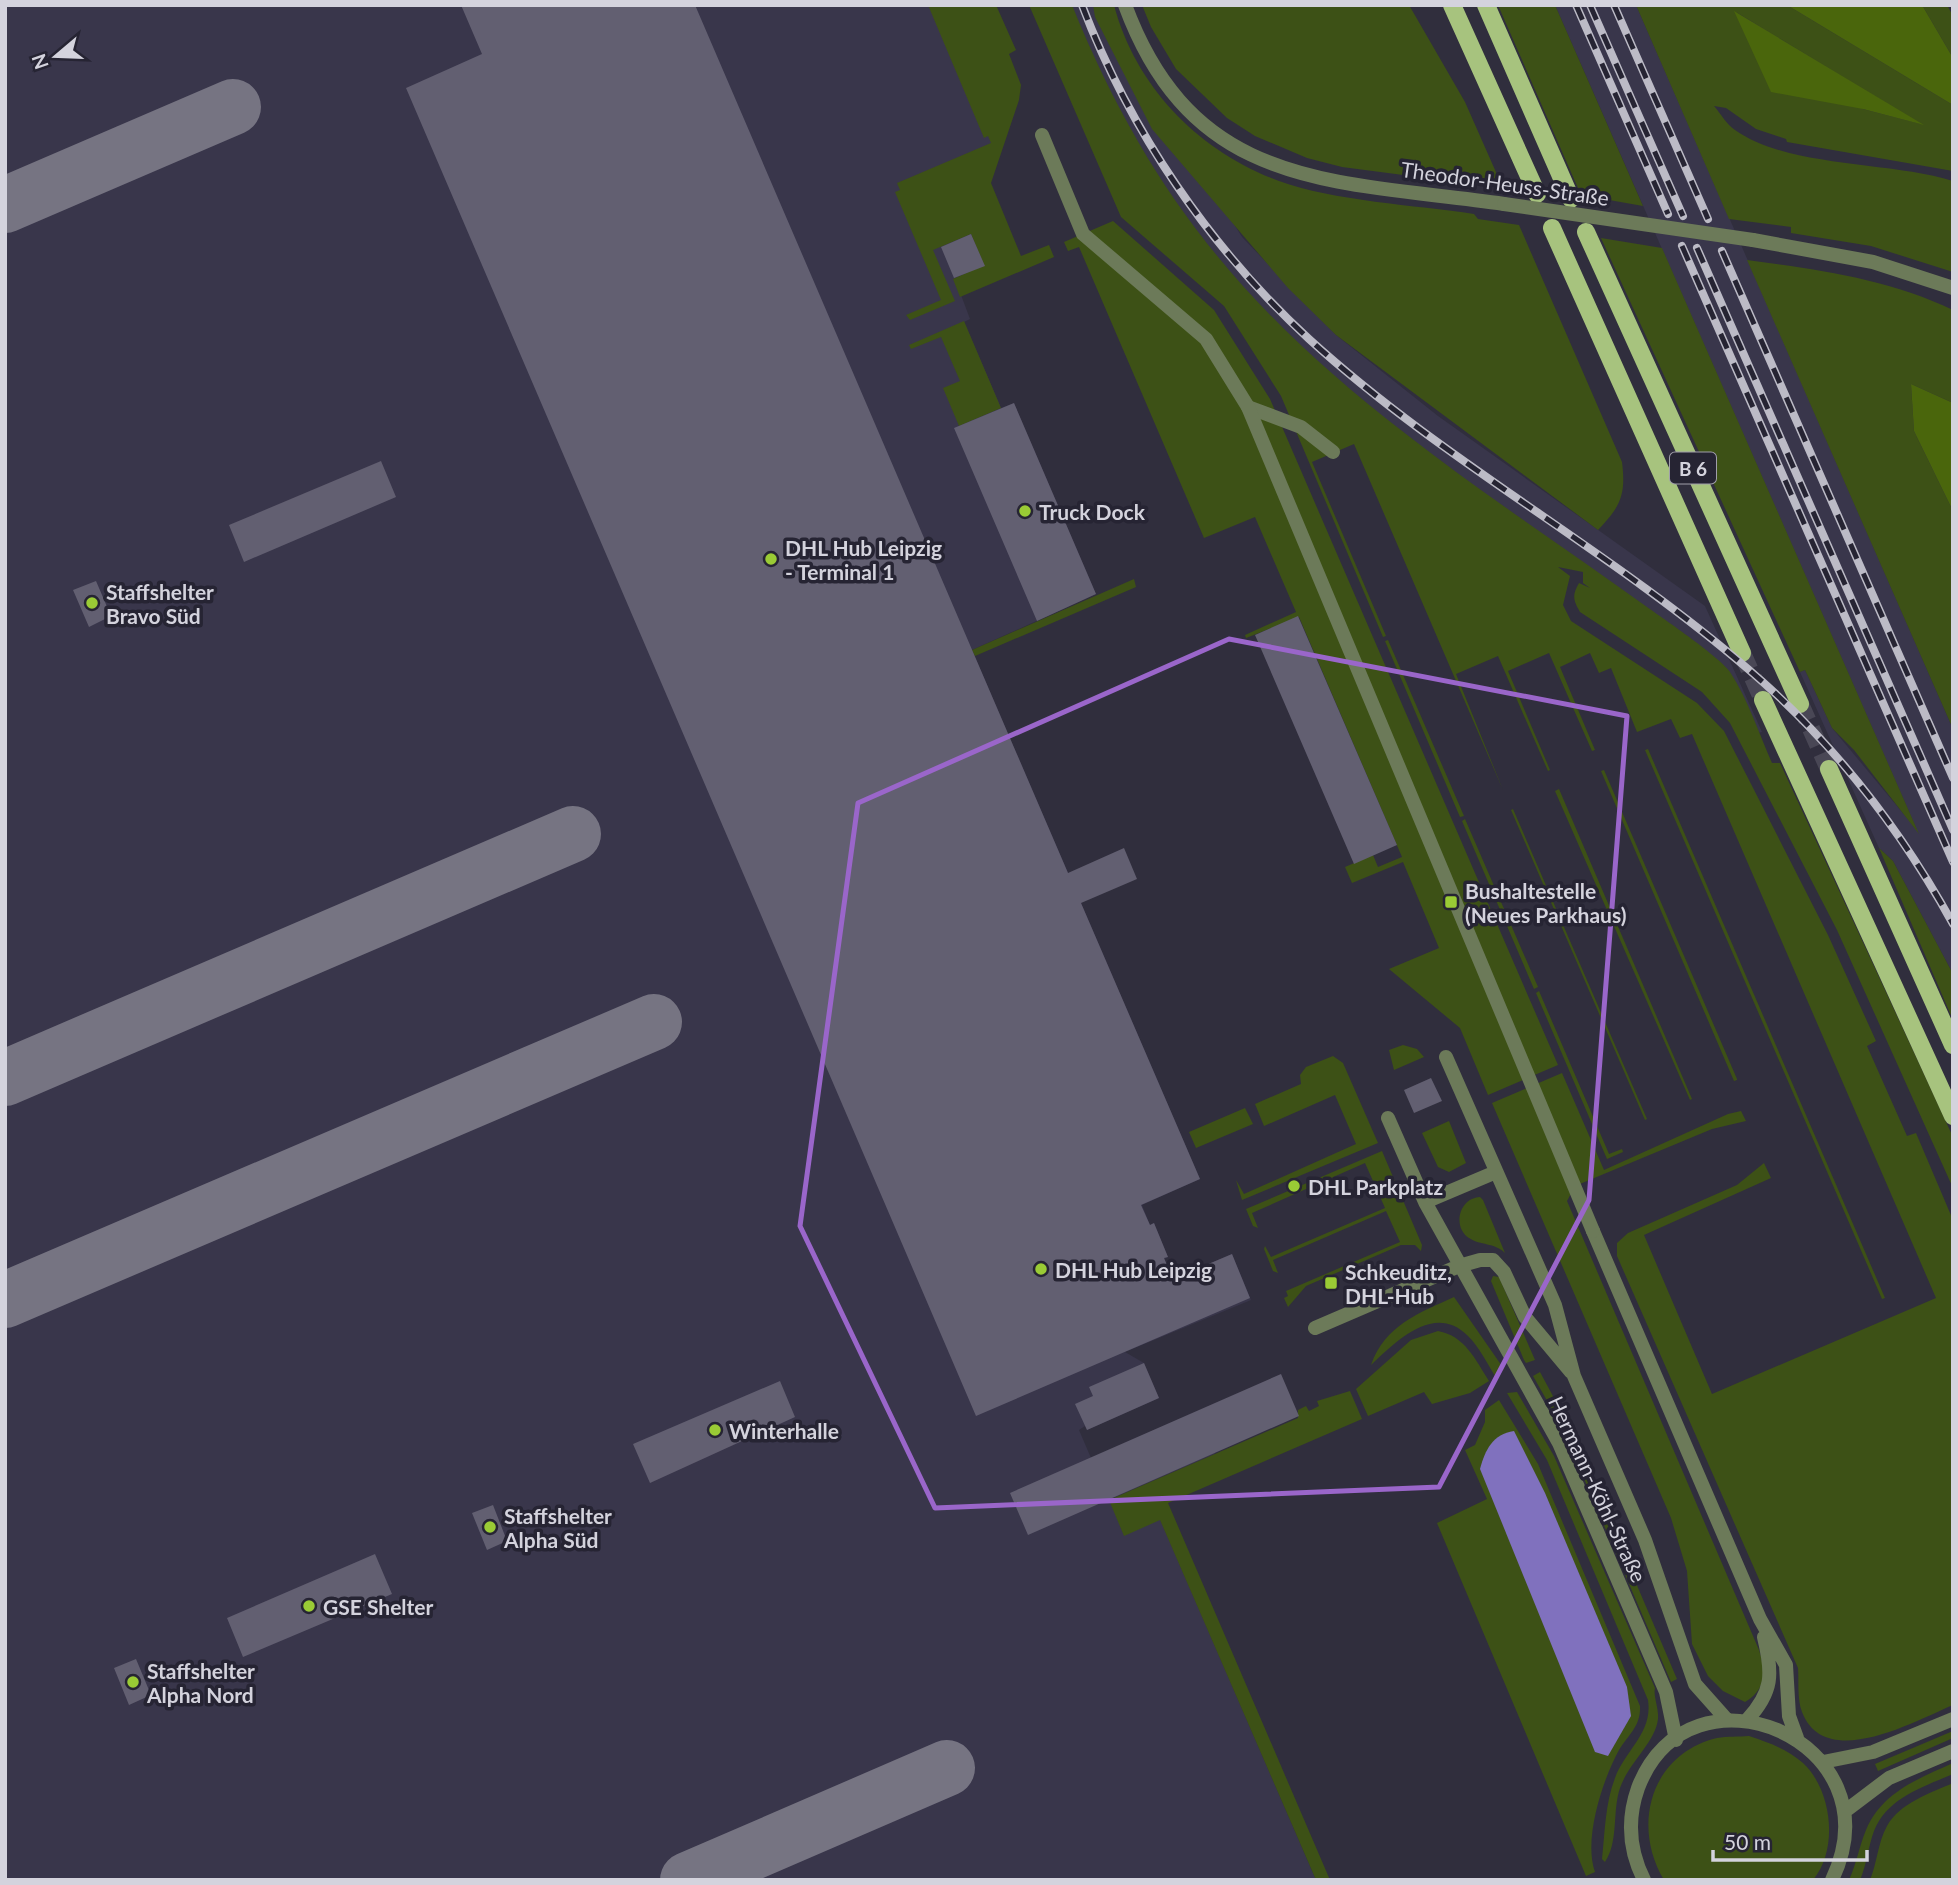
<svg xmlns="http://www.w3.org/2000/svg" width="1958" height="1885" font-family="Lato,sans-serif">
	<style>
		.built { fill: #39364b }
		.green { fill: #3d5116; fill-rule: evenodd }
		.forest { fill: #4a660c }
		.water { fill: #8071be }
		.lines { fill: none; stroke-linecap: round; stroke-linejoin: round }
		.taxiway { stroke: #767482; stroke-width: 56 }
		.building { fill: #625f71 }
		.primary-tunnel { stroke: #494755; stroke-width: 18; stroke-dasharray: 18 9; stroke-linecap: butt }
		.minor { stroke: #6c7a59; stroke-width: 14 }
		.tertiary { stroke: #6c7a59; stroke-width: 14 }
		.primary { stroke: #a7c37e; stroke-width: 18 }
		.rail-casing { stroke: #bcbbc6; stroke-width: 8 }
		.rail { stroke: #262433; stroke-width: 5; stroke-dasharray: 16; stroke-linecap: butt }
		.tertiary-bridge { stroke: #6c7a59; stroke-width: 14 }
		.marked { fill: none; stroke: #9a66ca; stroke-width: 5; stroke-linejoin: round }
		.poi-dot { fill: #9acb35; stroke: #262433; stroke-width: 2.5 }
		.labels { text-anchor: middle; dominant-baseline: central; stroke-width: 7; stroke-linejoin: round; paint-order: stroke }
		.shield { fill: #262433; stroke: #a09eaa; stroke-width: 2 }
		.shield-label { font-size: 19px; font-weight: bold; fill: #d4d3dd }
		.street-label { font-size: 21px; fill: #d4d3dd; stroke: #262433 }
		.poi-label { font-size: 21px; font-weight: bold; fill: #d4d3dd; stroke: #262433; text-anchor: start }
	</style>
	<rect width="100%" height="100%" fill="#302e3d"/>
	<path class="built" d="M5 5H937L998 149 971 234 985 266 955 279 970 319 964 322 1001 408 1014 403 1096 594 972 650 1200 1179 1142 1205 1150 1225 1154 1223 1168 1257 1164 1259 1173 1279 1232 1254 1251 1300 1125 1352 1144 1363 1159 1398 1087 1430 1085 1426 1079 1430 1091 1458 1197 1412 1215 1454 1109 1500 1160 1519 1316 1880H5Z
		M1054 5H1096L1242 237 1336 335 1438 416 1705 606 1762 732 1758 733 1738 690 1704 660 1305 362 1114 153Z
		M1555 5H1636L1953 729V974L1893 861 1879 848 1800 672 1805 670 1832 728 1917 830Z"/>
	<path class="green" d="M928 5H996L1016 50 1009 54 1021 85 1019 100 991 183 1021 256 1049 245 1054 257 960 297 953 279 984 265 971 234 933 250 955 301 910 320 906 315 941 300 895 192 900 190 897 183 991 143 988 136 984 138Z
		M1029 5H1072C1148 193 1246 311 1406 434 1484 495 1567 549 1647 607 1664 619 1721 658 1730 672 1748 699 1759 734 1772 763H1780L1953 1137V1188L1837 930 1730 723 1702 692 1580 612C1573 600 1572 595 1579 583L1590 588 1583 583V572L1558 567 1570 576 1563 605 1571 621 1697 703 1724 731 1828 935 1876 1041 1867 1046 1907 1136 1916 1133 1953 1220V1705C1915 1721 1825 1772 1802 1712 1797 1699 1799 1681 1798 1668L1617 1256V1243L1628 1233 1737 1185 1764 1163 1771 1178 1644 1235 1712 1394 1936 1298 1692 734 1680 738 1671 719 1637 732 1611 668 1599 673 1590 653 1560 667 1595 750 1592 751 1549 653 1508 671 1550 770 1548 771 1498 656 1456 674 1503 790 1354 444 1312 462 1386 636 1383 637 1281 396 1224 306 1121 217Z
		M1093 5H1114C1136 88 1200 152 1279 181 1333 201 1416 205 1474 214L1478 219 1519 225 1622 462C1626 495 1621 506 1598 530L1336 335 1288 288 1152 129 1095 17Z
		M1142 5H1409L1465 102 1503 188 1342 167 1307 158 1255 136 1227 118 1176 69 1151 27Z
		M1498 5H1555L1643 206 1581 195Z
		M1636 5H1787L1953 105V171L1787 142 1786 139 1756 129 1726 108 1714 106C1721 114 1727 125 1735 130 1789 168 1888 161 1953 181V272L1871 246 1791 233V227L1729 219ZM1736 12 1921 124 1863 109Z
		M1922 5H1947L1953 16V58Z
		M1113 221 1214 310 1270 399 1558 1065 1488 1095 1460 1028 1389 969 1439 948 1403 862 1352 883 1345 867 1373 855 1378 867 1402 857 1299 617 1246 638 1245 635 1296 612 1255 517 1204 538 1079 247 1068 251 1064 242Z
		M1601 238 1662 248 1919 834 1854 750 1832 728 1805 670 1800 672Z
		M1747 260C1816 269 1890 279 1953 310V403L1911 384 1914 431 1953 511V729Z
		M964 321 1001 408 959 426 943 388 960 381 941 337 911 349 909 345Z
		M1134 579 1136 587 975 656 972 650Z
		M1388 640 1464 816 1460 817 1385 641Z
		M1648 749 1885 1298 1882 1299 1645 750Z
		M1604 770 1737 1079V1080L1734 1081 1601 771Z
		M1559 789 1692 1099 1690 1100 1555 791Z
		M1513 809 1647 1119 1645 1120 1511 810Z
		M1465 819 1538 987 1534 989 1462 821Z
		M1879 848 1893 861 1953 974V1020Z
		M1539 991 1609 1154 1622 1149 1623 1152 1607 1159 1536 993Z
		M1403 1045 1417 1049 1424 1057 1394 1070 1389 1050Z
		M1333 1056 1343 1063 1378 1143 1242 1200 1236 1180 1244 1194 1356 1144 1335 1095 1264 1126 1255 1104 1301 1084 1300 1075 1306 1067Z
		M1562 1073 1604 1170 1728 1114 1741 1111 1746 1121 1712 1129 1575 1186 1567 1201 1759 1650C1766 1671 1766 1690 1745 1702L1723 1691 1708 1676 1692 1644 1687 1571 1671 1518 1492 1103Z
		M1245 1108 1253 1124 1196 1148 1189 1132Z
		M1449 1121 1466 1163 1449 1172 1438 1167 1422 1133Z
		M1382 1151 1422 1245 1421 1251 1415 1245H1401L1306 1286 1288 1307 1284 1298 1288 1296 1286 1291 1400 1242 1386 1211 1273 1260 1278 1273 1273 1271 1264 1249 1265 1246 1271 1257 1385 1208 1365 1163 1252 1213 1258 1228 1253 1226 1246 1209Z
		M1480 1197 1483 1200 1505 1253C1494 1242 1481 1246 1469 1238 1452 1227 1459 1198 1480 1197Z
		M1493 1276 1499 1277 1535 1360 1526 1363 1524 1360 1491 1281Z
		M1454 1297 1504 1369 1495 1376C1487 1363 1479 1347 1468 1336 1434 1302 1396 1342 1371 1365 1385 1325 1419 1313 1454 1297Z
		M1438 1331C1465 1336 1475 1359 1489 1381L1470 1393 1432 1404 1424 1392 1368 1416 1356 1389 1411 1340Z
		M1540 1372 1568 1424 1677 1679 1671 1682 1562 1427 1533 1376Z
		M1350 1391 1362 1419 1168 1503 1330 1880H1316L1160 1520 1124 1536 1109 1500 1298 1418V1410L1306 1406 1309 1411 1319 1406 1317 1401Z
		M1517 1392 1554 1456 1655 1688C1653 1696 1659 1708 1658 1719 1655 1743 1629 1762 1620 1788 1612 1812 1619 1841 1605 1862L1602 1859C1605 1832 1605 1804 1615 1778 1625 1750 1653 1733 1648 1700L1547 1460 1507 1393Z
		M1499 1400 1538 1464 1640 1706C1641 1726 1629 1734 1619 1750 1603 1779 1583 1839 1595 1872L1586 1876 1437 1523 1487 1499 1465 1450 1475 1445 1485 1422V1410Z
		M1953 1731V1738L1878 1771 1875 1764Z
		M1749 1736C1770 1743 1787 1749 1803 1763 1832 1790 1839 1849 1813 1880H1664C1631 1825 1651 1754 1717 1738 1727 1736 1739 1737 1749 1736Z
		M1953 1763V1774C1923 1787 1887 1798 1874 1831 1868 1847 1867 1864 1860 1880H1849C1857 1862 1859 1847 1866 1830 1882 1792 1918 1779 1953 1763Z
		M1953 1783V1880H1870C1877 1863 1878 1842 1887 1826 1900 1803 1930 1793 1953 1783Z"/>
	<path class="forest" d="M1787 5H1922L1953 58V105Z
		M1734 11 1924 125 1863 109 1771 92Z
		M1911 384 1953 403V511L1914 431Z"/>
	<path class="water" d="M1514 1431 1545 1493 1627 1687 1631 1716 1608 1756 1595 1752 1480 1469C1485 1450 1493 1434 1514 1431Z"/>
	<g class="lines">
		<path class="taxiway" d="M5 205 233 107
			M5 1078 573 834
			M5 1300 654 1022
			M688 1880 947 1768"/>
	</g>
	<path class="building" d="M461 5H695L1068 873 1124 848 1137 879 1081 903 1200 1179 1141 1205 1150 1225 1154 1223 1168 1257 1164 1258 1173 1279 1232 1254 1250 1298 976 1416 406 88 482 54Z
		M971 234 985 266 954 278 941 247Z
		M1014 403 1096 594 1037 621 954 428Z
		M381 461 396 497 244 562 229 525Z
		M96 581 111 616 89 627 73 590Z
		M1298 616 1397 845 1354 864 1255 635Z
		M1431 1078 1442 1101 1414 1113 1404 1090Z
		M1144 1363 1159 1398 1087 1430 1075 1404 1093 1396 1089 1387Z
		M1281 1374 1299 1416 1028 1535 1010 1493Z
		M780 1381 795 1417 650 1483 633 1444Z
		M493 1505 507 1541 487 1550 472 1513Z
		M375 1554 392 1594 243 1657 227 1618Z
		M136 1659 151 1695 129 1705 114 1668Z"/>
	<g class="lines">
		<path class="primary-tunnel" d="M1742 653 1763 700
			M1800 704 1829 769"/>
		<path class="minor" d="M1248 407 1301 427 1333 452
			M1446 1057 1555 1305 1574 1376 1645 1540 1695 1684 1727 1720
			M1388 1118 1425 1202 1559 1443 1666 1692 1676 1740
			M1425 1202 1496 1172
			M1593 1231 1760 1619 1786 1665 1789 1716 1797 1738
			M1315 1328 1459 1266 1480 1260H1493L1504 1272 1525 1317 1571 1372
			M1747 1720C1773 1692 1773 1674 1764 1637
			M1823 1762 1873 1752 1953 1719
			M1844 1812 1889 1778 1953 1751
			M1644 1880C1629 1850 1627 1819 1638 1788 1689 1653 1899 1740 1832 1880"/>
		<path class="tertiary" d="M1125 5C1194 192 1336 180 1504 204
			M1042 135 1083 234 1206 339 1248 407 1593 1231
			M1753 240 1873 262 1953 288"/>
		<path class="primary" d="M1452 5 1537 194
			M1486 5 1571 199
			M1552 228 1742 653
			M1586 232 1800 704
			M1763 700 1953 1116
			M1829 769 1953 1045"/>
		<g class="rail-casing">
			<path id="rail" d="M1082 5C1130 131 1210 248 1309 339 1444 462 1609 549 1748 669 1831 740 1900 828 1953 924
				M1576 5 1668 214
				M1590 5 1683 216
				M1614 5 1708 219
				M1682 246 1953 862
				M1697 248 1953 830
				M1722 251 1953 778"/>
		</g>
		<use href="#rail" class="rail"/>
		<path class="tertiary-bridge" d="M1504 204 1753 240"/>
	</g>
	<path class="marked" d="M1229 639 1627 716 1589 1200 1439 1487 935 1508 800 1226 858 803Z"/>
	<g class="poi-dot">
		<circle cx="1025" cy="511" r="7"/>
		<circle cx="771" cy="559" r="7"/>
		<circle cx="92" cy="603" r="7"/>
		<rect x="1444" y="895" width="14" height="14" rx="3.5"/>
		<circle cx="1294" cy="1186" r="7"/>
		<circle cx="1041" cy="1269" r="7"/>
		<rect x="1324" y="1276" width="14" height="14" rx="3.5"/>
		<circle cx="715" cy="1430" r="7"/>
		<circle cx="490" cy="1527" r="7"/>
		<circle cx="309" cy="1606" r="7"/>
		<circle cx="133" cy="1682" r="7"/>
	</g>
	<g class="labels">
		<rect class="shield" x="1670" y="452.5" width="46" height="31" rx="5"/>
		<g class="shield-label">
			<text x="1693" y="468">B 6</text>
		</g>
		<g class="street-label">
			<text transform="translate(1505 183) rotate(8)">Theodor-Heuss-Straße</text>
			<text transform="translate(1598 1489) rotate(65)">Hermann-Köhl-Straße</text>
		</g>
		<g class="poi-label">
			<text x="1039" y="511">Truck Dock</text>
			<text x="785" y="547">DHL Hub Leipzig<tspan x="785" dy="24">- Terminal 1</tspan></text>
			<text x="106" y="591">Staffshelter<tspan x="106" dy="24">Bravo Süd</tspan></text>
			<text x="1465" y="890">Bushaltestelle<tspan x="1465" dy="24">(Neues Parkhaus)</tspan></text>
			<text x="1308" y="1186">DHL Parkplatz</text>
			<text x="1055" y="1269">DHL Hub Leipzig</text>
			<text x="1345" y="1271">Schkeuditz,<tspan x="1345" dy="24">DHL-Hub</tspan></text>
			<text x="729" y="1430">Winterhalle</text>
			<text x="504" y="1515">Staffshelter<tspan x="504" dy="24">Alpha Süd</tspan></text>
			<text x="323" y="1606">GSE Shelter</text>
			<text x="147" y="1670">Staffshelter<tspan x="147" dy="24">Alpha Nord</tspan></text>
		</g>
	</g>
	<rect width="1958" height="1885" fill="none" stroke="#d4d3dd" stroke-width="14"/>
	<g transform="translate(56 56) rotate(251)" stroke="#262433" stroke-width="5" paint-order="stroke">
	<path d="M0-5L12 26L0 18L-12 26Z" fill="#d4d3dd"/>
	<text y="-10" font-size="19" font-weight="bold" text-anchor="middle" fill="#d4d3dd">N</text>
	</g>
	<path d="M1713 1850v10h154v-10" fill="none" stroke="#d4d3dd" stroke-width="3.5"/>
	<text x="1724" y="1850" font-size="21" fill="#d4d3dd" stroke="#262433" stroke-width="5" paint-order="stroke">50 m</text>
</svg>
